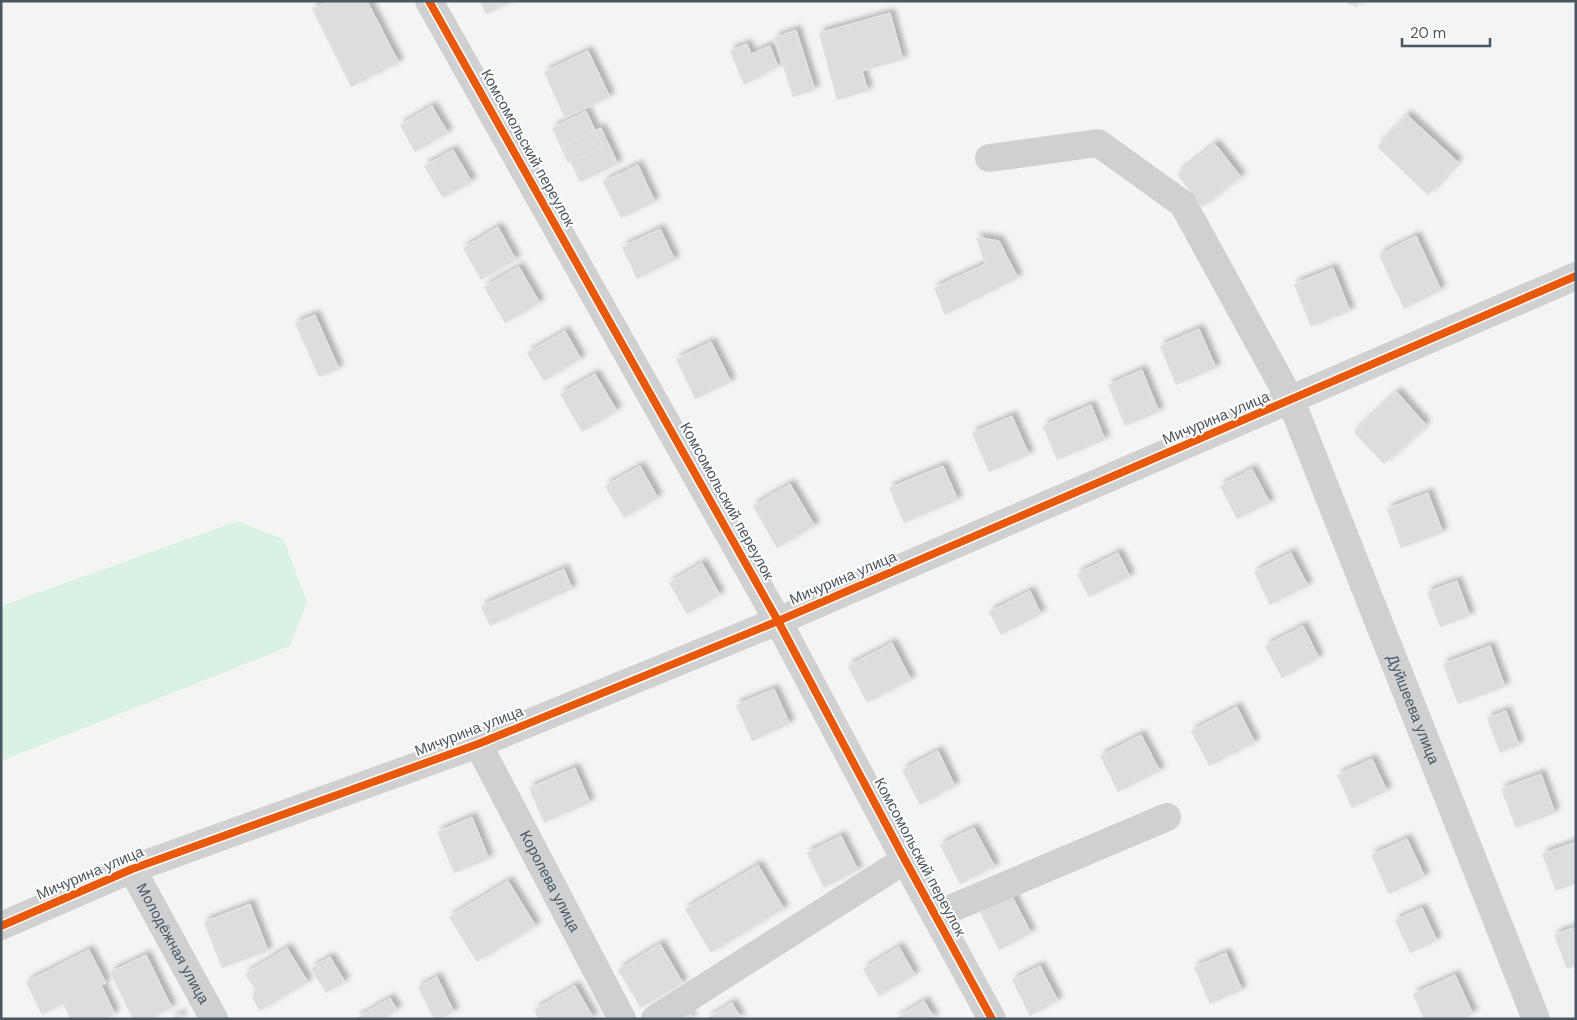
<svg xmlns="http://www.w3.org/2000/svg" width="1577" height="1020" font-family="'DM Sans',sans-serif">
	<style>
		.green { fill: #d9f2e3 }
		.building { fill: #ddddde; stroke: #e5e6e7; filter: url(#shadow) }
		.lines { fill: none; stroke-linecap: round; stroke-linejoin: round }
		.minor { stroke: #ced0d2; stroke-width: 28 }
		.cycleway-casing { stroke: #fff; stroke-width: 11 }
		.cycleway { stroke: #e8590c; stroke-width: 8 }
		.labels { text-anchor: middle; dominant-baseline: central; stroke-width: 4; stroke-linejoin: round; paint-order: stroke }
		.street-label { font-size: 15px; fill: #4a5661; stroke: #fff }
	</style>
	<defs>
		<filter id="shadow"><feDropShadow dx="4.5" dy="-4.5" stdDeviation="2.5" flood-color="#0004"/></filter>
	</defs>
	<rect width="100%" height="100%" fill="#f4f4f4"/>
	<path class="green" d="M238 521 283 539 307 601 290 646 1 761V606Z"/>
	<path class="building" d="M328 1H367L399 63 351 87 312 9Z
		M480 1H513L486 14Z
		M1344 1H1359L1357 7Z
		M890 13 903 60 862 71 868 91 837 100 819 33Z
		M796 30 815 90 793 97 774 38Z
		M747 44 751 54 770 46 778 67 744 85 730 51Z
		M588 51 610 97 565 118 544 72Z
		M432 106 448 133 415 152 400 125Z
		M586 111 603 147 568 163 552 128Z
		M1407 115 1458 162 1428 195 1377 147Z
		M601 128 618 164 580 182 563 146Z
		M1215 144 1241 177 1202 207 1177 174Z
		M453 150 472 182 443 198 424 166Z
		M638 165 655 202 621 218 603 182Z
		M498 227 516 260 481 280 463 248Z
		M660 229 675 260 637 279 622 247Z
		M1416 236 1441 290 1404 309 1379 255Z
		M976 237 999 241 1018 278 945 315 934 288 985 264Z
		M519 267 540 303 505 323 484 287Z
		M1333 268 1350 311 1311 327 1294 284Z
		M315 315 339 369 319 377 295 323Z
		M1199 329 1216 368 1176 385 1160 346Z
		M565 331 581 359 544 381 527 353Z
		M711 342 731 382 695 399 676 359Z
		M1142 370 1159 412 1125 426 1108 385Z
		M595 374 617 411 582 432 560 394Z
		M1397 392 1426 425 1384 464 1354 432Z
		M1091 405 1105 440 1057 460 1043 426Z
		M1012 416 1029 455 989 472 972 433Z
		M640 466 658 498 624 518 605 486Z
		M943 466 958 500 904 523 889 488Z
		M1252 469 1270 503 1237 519 1220 486Z
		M790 484 815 526 777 548 753 506Z
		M1428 493 1443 533 1401 548 1387 509Z
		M1118 553 1130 577 1089 597 1077 574Z
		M1291 553 1308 586 1270 605 1254 572Z
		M702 563 720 595 687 614 669 583Z
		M564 569 572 589 490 626 481 606Z
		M1457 581 1470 616 1440 627 1427 592Z
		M1030 591 1041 614 1001 635 989 612Z
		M1303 626 1319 658 1282 678 1265 646Z
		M892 643 911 680 867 703 848 666Z
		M1490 646 1505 687 1458 704 1443 664Z
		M774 689 790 724 752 741 736 705Z
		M1237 707 1255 743 1209 766 1191 731Z
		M1506 711 1519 745 1500 753 1487 718Z
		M1141 735 1160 771 1118 792 1100 756Z
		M938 751 955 786 920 805 902 770Z
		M1372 759 1387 791 1352 808 1337 775Z
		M575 768 590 803 544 823 529 788Z
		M1541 774 1555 813 1516 828 1501 789Z
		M472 817 489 859 454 873 437 832Z
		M974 828 995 867 960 884 940 845Z
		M841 836 858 870 824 888 807 853Z
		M1407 839 1425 877 1389 894 1371 855Z
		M1576 842V883L1556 891 1542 854Z
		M758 865 784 909 711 953 685 909Z
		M508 881 536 926 477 962 449 917Z
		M1012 896 1031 933 999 950 980 912Z
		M250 904 268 951 222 968 204 922Z
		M1422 908 1437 941 1410 953 1395 920Z
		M1576 927V965L1567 969 1554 935Z
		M660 944 683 983 641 1008 618 970Z
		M899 947 915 975 879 996 863 969Z
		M287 948 308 982 260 1011 252 998 255 989 245 974Z
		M89 950 106 983 101 985 115 1014 106 1019H70L63 1004 42 1015 26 982Z
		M1226 953 1242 990 1210 1004 1194 967Z
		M146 955 172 1008 150 1019H133L110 972Z
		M330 957 345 982 326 993 311 968Z
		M1040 966 1058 1001 1030 1016 1012 980Z
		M1455 975 1473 1014 1463 1019H1424L1413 994Z
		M437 977 454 1012 441 1019H434L418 987Z
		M575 986 594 1019H539L534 1010Z
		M390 998 397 1010 383 1019H355Z
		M924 1001 935 1019H895Z
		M732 1003 741 1019H706Z
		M689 1012 692 1019H678Z
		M180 1014 182 1019H170Z"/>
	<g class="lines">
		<g class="minor">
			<path d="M429 1 778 621 905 860 992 1019"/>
			<path id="s1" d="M989 158 1098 143 1183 204 1291 401 1536 1019"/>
			<path id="s2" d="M478 744 622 1019"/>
			<path id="s3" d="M132 869 214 1019"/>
			<path d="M936 915 1167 817"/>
			<path d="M1 926 132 869 478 744 778 621 1576 276"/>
			<path d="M655 1019 905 860"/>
		</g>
		<g class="cycleway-casing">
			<path id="cycleway" d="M429 1 778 621 905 860 992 1019
				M1 926 132 869 478 744 778 621 1576 276"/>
		</g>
		<use href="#cycleway" class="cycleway"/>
	</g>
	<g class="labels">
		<g class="street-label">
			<text transform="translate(528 148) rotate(61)">Комсомольский переулок</text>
			<text transform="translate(1216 418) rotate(-23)">Мичурина улица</text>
			<text transform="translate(727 501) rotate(61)">Комсомольский переулок</text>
			<text transform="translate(843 578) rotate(-23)">Мичурина улица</text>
			<text stroke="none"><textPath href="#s1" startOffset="771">Дуйшеева улица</textPath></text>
			<text transform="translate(469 731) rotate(-21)">Мичурина улица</text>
			<text transform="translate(920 857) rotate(62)">Комсомольский переулок</text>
			<text transform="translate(90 873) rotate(-23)">Мичурина улица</text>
			<text stroke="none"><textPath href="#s2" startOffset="155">Королева улица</textPath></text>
			<text stroke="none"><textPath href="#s3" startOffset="85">Молодёжная улица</textPath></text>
		</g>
	</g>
	<rect width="1577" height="1020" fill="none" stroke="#4a5661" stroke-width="5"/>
	<path d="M1402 38v8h88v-8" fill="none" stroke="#4a5661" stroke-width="2.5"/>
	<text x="1410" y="38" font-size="15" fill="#4a5661" stroke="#ffffff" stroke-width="4" paint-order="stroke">20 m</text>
</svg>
